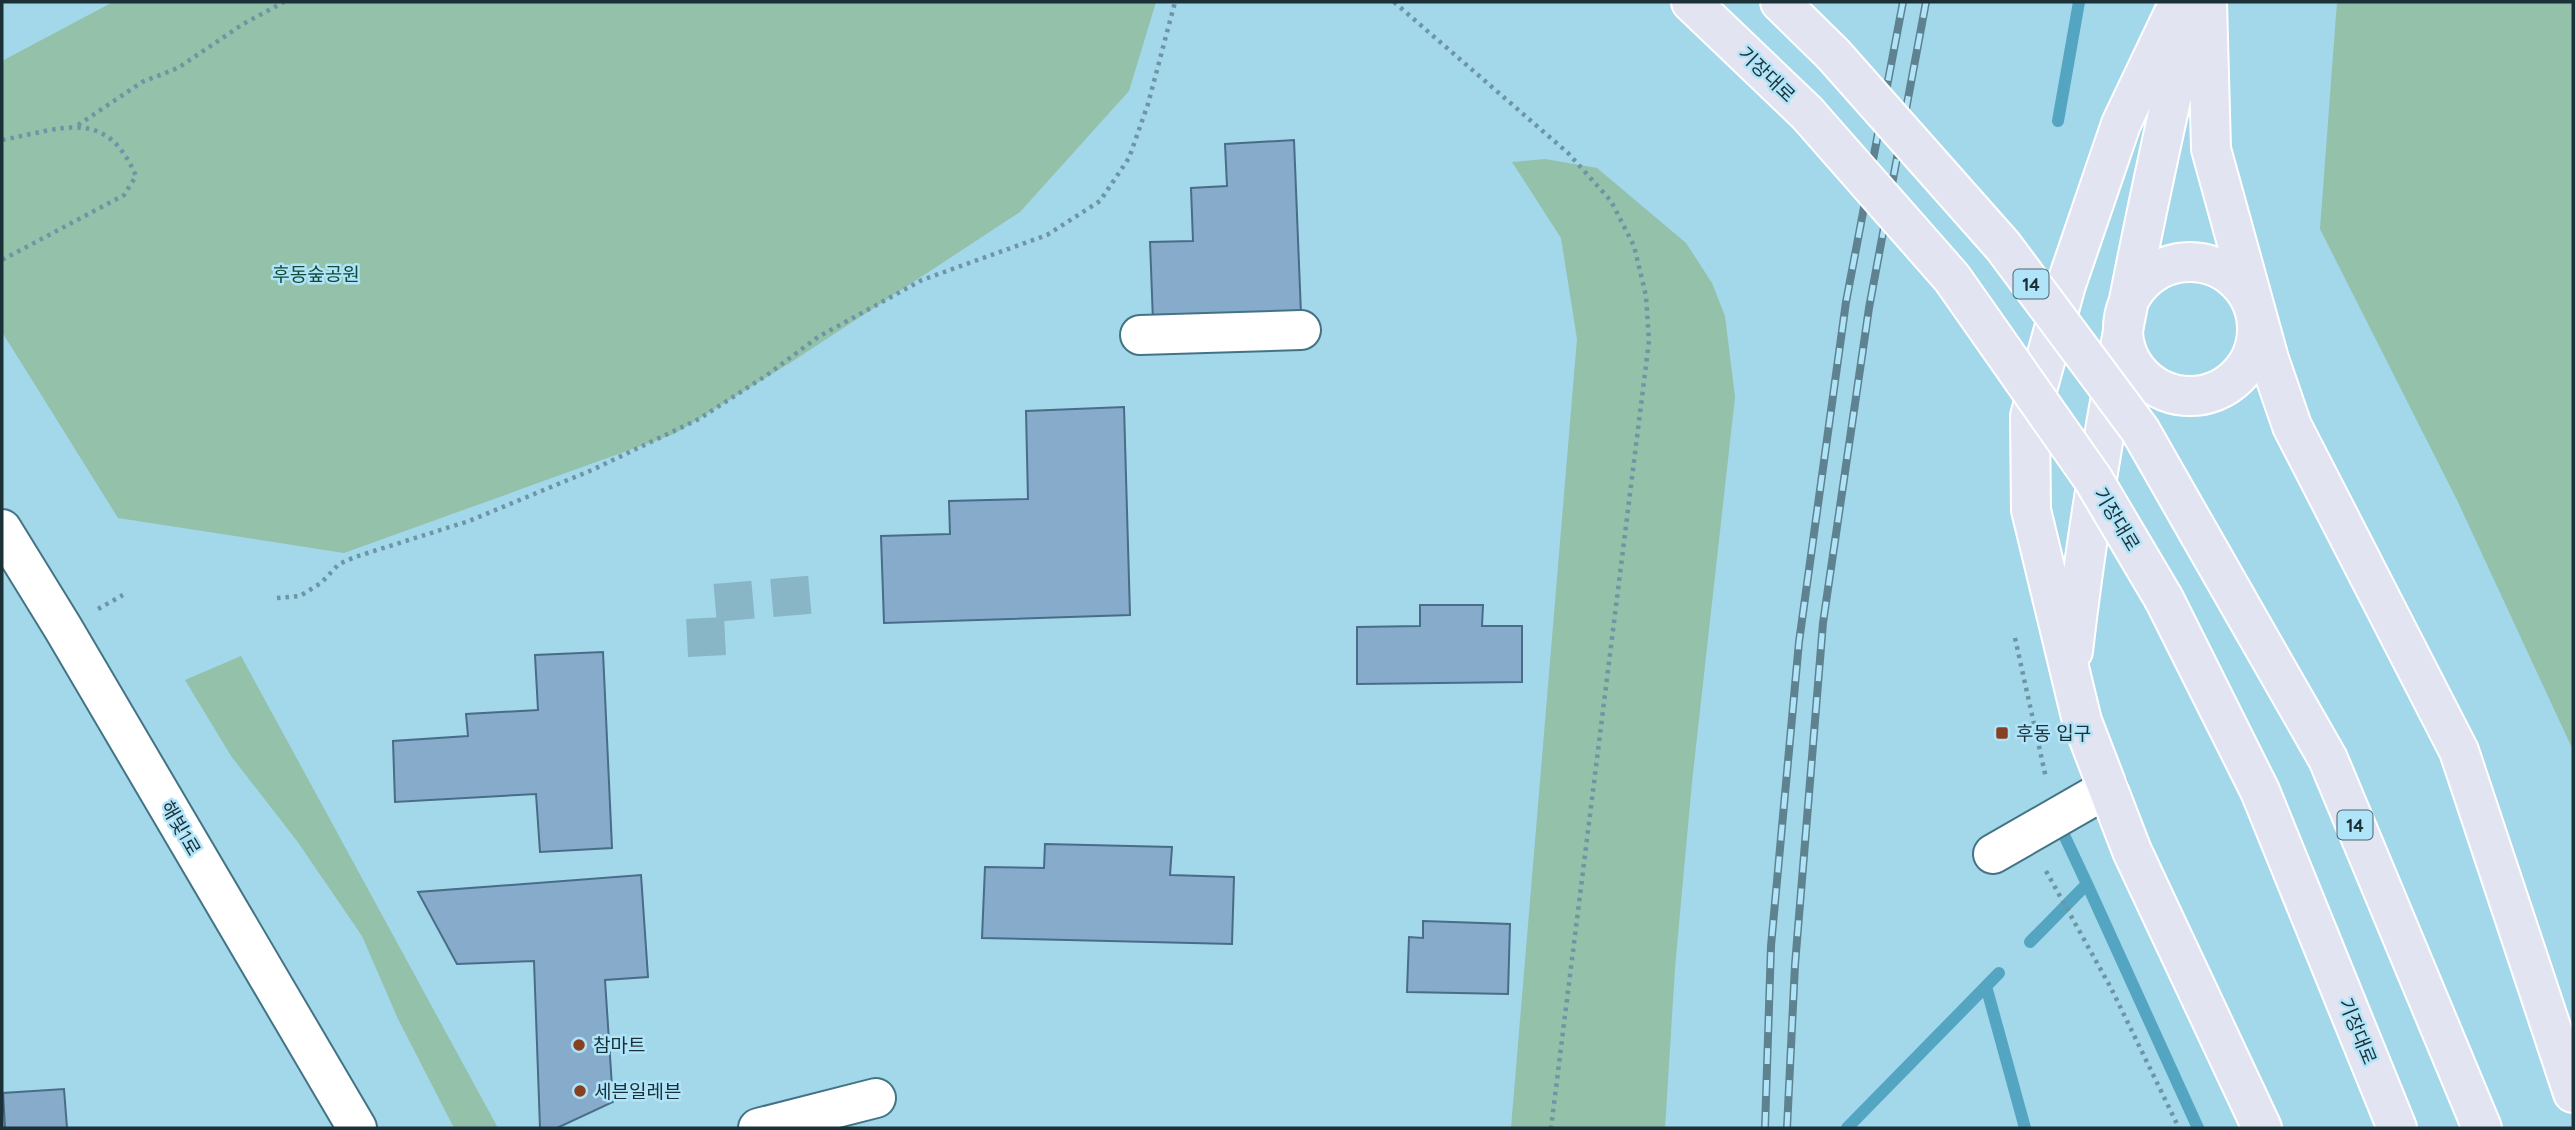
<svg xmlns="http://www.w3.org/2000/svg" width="2575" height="1130" font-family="Quicksand,'Noto Sans KR',sans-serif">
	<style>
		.green { fill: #93c1aa }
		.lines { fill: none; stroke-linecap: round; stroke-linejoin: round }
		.stream { stroke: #54a5c1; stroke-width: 12 }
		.building { fill: #87accb; stroke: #496c88; stroke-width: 2 }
		.minor-tunnel { stroke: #88b6c6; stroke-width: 38; stroke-dasharray: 38 19; stroke-linecap: butt }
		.minor-casing { stroke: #437486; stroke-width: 42 }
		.major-casing { stroke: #fff; stroke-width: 42 }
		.path { stroke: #6e95a4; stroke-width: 4.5; stroke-dasharray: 3.5 5; stroke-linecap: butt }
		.minor { stroke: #fff; stroke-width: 38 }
		.major { stroke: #e3e4f2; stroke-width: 38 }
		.rail-casing { stroke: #5f8290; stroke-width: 8 }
		.rail { stroke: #b0e4f8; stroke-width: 5; stroke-dasharray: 16; stroke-linecap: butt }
		.major-bridge-casing { stroke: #fff; stroke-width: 42; stroke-linecap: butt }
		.major-bridge { stroke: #e3e4f2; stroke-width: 38 }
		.poi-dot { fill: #884120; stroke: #b0e4f8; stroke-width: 2.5 }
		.labels { text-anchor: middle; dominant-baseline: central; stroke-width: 5; stroke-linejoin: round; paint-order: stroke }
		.shield { fill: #b0e4f8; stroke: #486672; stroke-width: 2 }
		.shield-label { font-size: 18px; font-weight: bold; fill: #1c3038 }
		.street-label { font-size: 19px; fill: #1c3038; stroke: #b0e4f8 }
		.park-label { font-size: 19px; fill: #0f4b35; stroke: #b0e4f8 }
		.poi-label { font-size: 19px; fill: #1c3038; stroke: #b0e4f8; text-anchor: start }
	</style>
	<rect width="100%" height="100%" fill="#a3d7ea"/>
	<path class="green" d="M113 2H1156L1129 91 1020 212 793 361 674 434 344 553 118 518 2 332V61Z
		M2337 2H2573V750L2457 500 2320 229Z
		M1545 159 1597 168 1686 243 1712 283 1725 316 1735 397 1692 782 1675 968 1665 1128H1511L1577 339 1561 238 1512 162Z
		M241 656 498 1128H454L398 1019 362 936 297 841 231 756 185 680Z"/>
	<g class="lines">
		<path class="stream" d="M2058 121 2079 2
			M2087 884 2198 1128
			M2030 942 2087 884 2064 835
			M1986 986 2025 1128
			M1847 1128 1999 973"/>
	</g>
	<path class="building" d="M1294 140 1301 314 1153 321 1150 242 1193 241 1191 188 1227 186 1225 144Z
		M1124 407 1130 615 884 623 881 536 950 534 949 501 1028 499 1026 411Z
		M1420 605H1483L1482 626H1522V682L1357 684V627L1420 626Z
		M603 652 612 848 540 852 536 794 395 802 393 741 468 736 466 714 538 710 535 655Z
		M1045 844 1172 847 1170 875 1234 877 1232 944 982 938 985 867 1044 868Z
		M641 875 648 977 605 980 613 1102 557 1128H540L534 961 457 964 418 892Z
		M1423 921 1510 924 1508 994 1407 992 1409 937 1423 938Z
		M64 1089 67 1128H5L3 1093Z"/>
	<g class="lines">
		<path class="minor-tunnel" d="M707 656 705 616 714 603 818 594"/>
		<g class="minor-casing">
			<path id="minor" d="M1140 335 1301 330
				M2 529 63 628 357 1128
				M1993 854 2108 788
				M758 1128 876 1098"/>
		</g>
		<g class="major-casing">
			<path id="major" d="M1691 2 1807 113
				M1780 2 1833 54
				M2179 2 2121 124 2066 285 2030 416 2031 510 2082 721 2132 851 2262 1128
				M2207 2 2211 149 2269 359 2292 426 2459 751 2573 1093
				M2123 329a67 67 0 1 1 134 0a67 67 0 1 1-134 0Z
				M2200 535 2328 759 2482 1128
				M2164 599 2260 791 2397 1128
				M2073 651C2098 436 2142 226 2190 15"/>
		</g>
		<path class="path" d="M1394 2 1568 153 1611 201 1634 246 1646 296 1649 341 1551 1128
			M78 125 142 82 178 68 243 24 284 2
			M2 140C62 129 106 106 136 176L124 195 2 260
			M277 598 300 596 321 583 339 564 355 557 469 521 592 470 699 419 767 375 818 337 922 280 1047 235 1100 201 1129 158 1148 104 1175 2
			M98 609 123 595
			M2015 638 2046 778
			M2046 871 2111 988 2179 1128"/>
		<use href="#minor" class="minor"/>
		<use href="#major" class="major"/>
		<g class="rail-casing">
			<path id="rail" d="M1765 1128 1771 946 1799 642 1846 302 1903 2
				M1787 1128 1795 965 1823 623 1869 308 1926 2"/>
		</g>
		<use href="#rail" class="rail"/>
		<g class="major-bridge-casing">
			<path id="major-bridge" d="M1833 54 2003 246 2140 430 2200 535
				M1807 113 1952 278 2093 479 2164 599"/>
		</g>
		<use href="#major-bridge" class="major-bridge"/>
	</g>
	<g class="poi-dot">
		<rect x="1995" y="726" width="14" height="14" rx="3.5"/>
		<circle cx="579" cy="1045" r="7"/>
		<circle cx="580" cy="1091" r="7"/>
	</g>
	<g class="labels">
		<g class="shield">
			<rect x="2013.5" y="269.5" width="35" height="29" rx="5"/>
			<rect x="2337.5" y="810.5" width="35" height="29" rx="5"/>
		</g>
		<g class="shield-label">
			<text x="2031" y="284">14</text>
			<text x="2355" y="825">14</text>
		</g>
		<g class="street-label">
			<text transform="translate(1767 74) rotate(44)">기장대로</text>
			<text transform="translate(2117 519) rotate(59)">기장대로</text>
			<text transform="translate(181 828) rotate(60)">해빛1로</text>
			<text transform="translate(2358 1031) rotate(68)">기장대로</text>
		</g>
		<g class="park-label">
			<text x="316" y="274">후동숲공원</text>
		</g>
		<g class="poi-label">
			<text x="2016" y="733">후동 입구</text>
			<text x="593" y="1045">참마트</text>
			<text x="594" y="1091">세븐일레븐</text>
		</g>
	</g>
	<rect width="2575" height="1130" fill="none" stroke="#1c3038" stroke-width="7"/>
</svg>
